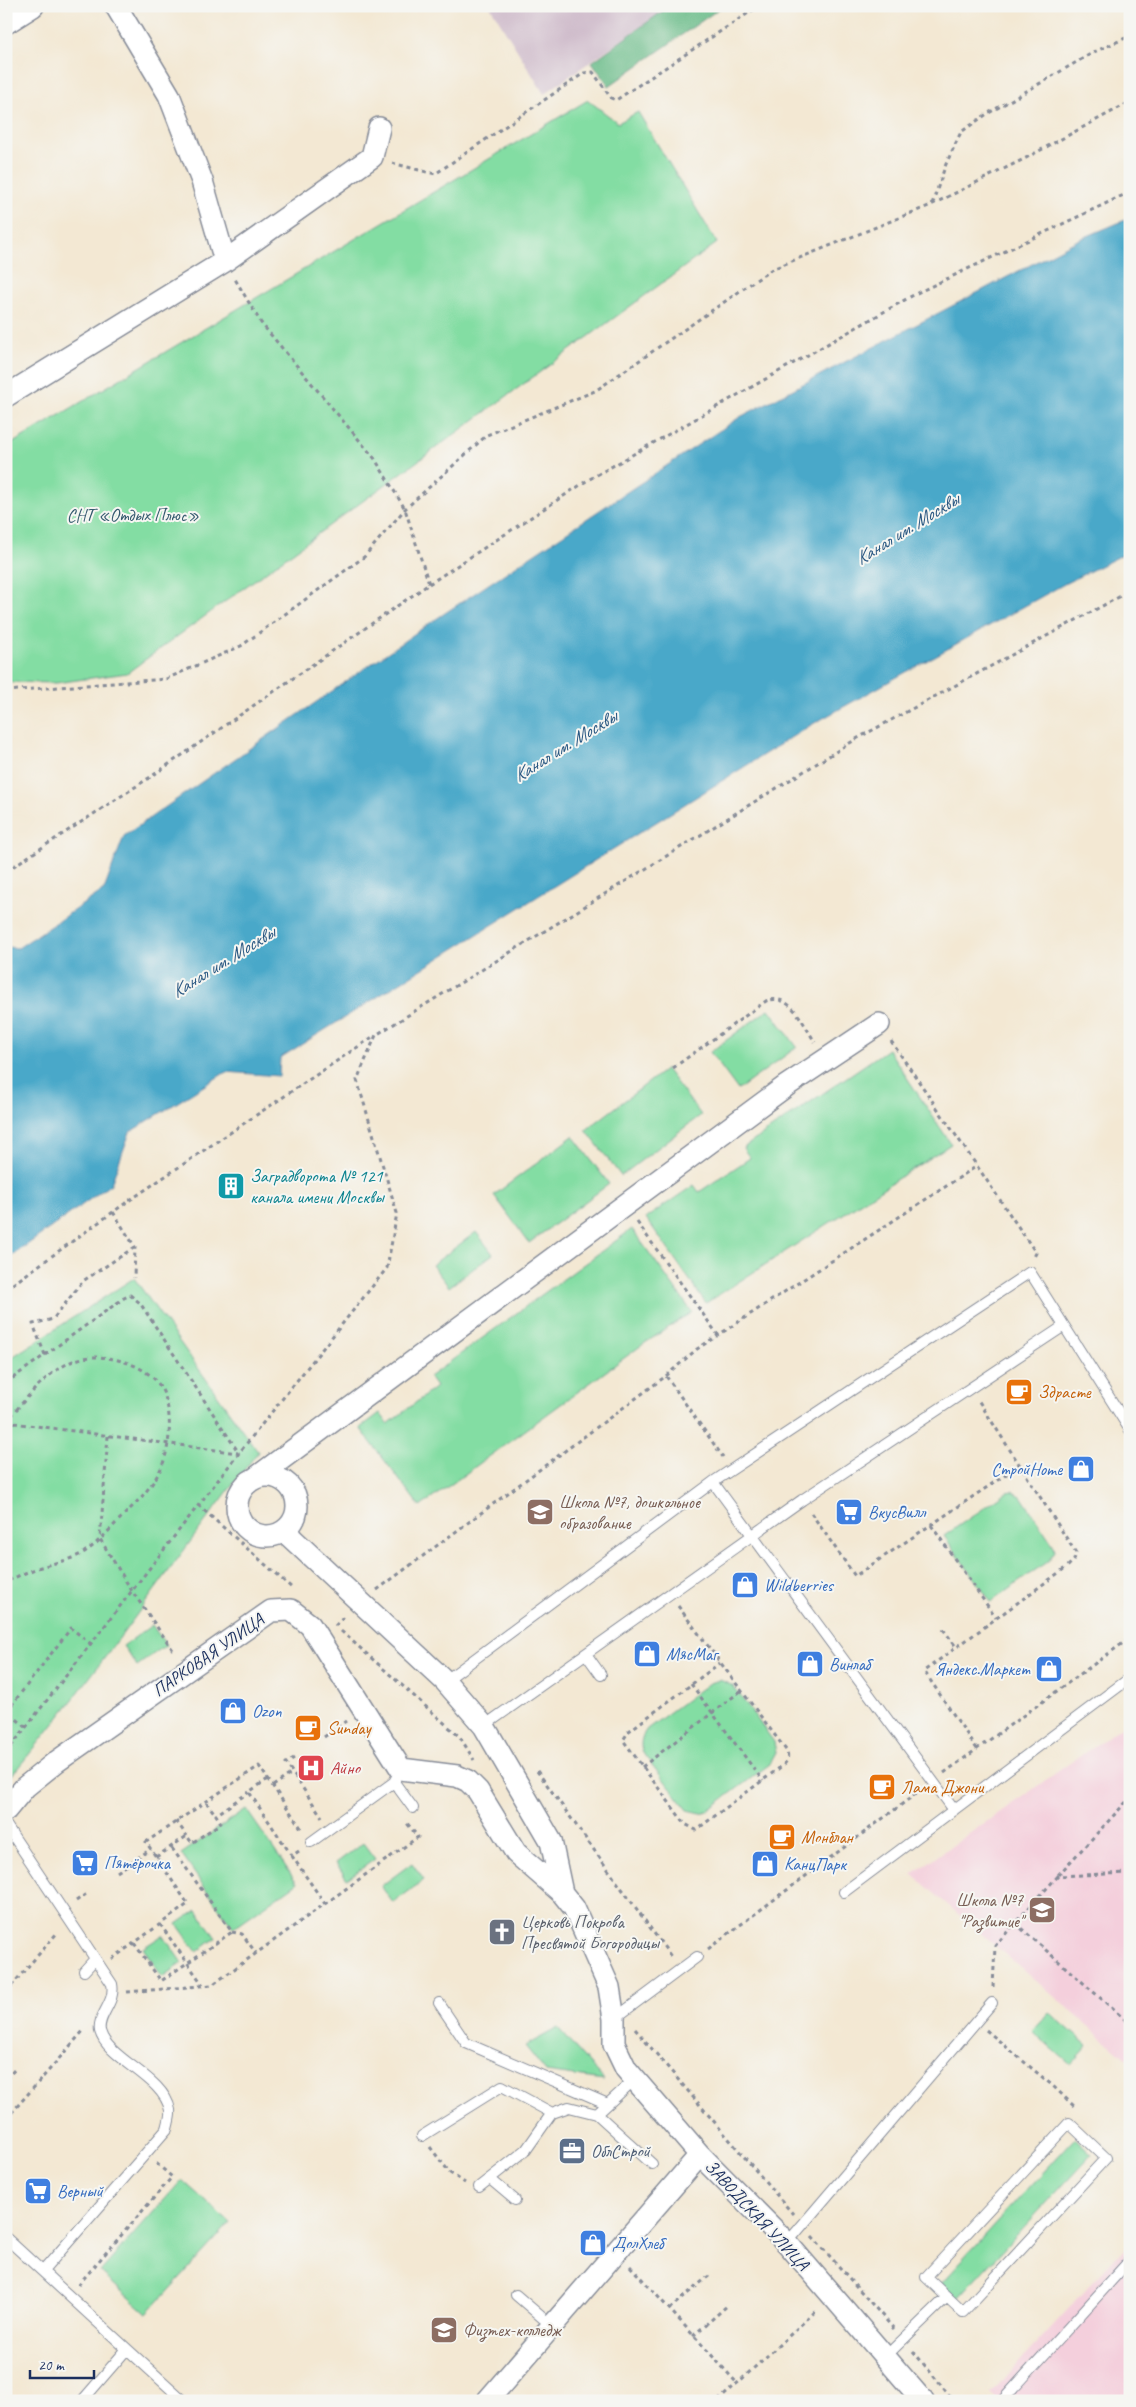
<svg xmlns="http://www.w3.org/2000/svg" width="1136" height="2407" font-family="Caveat,sans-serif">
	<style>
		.built { fill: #f4cfdc }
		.industrial { fill: #d0bdcc }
		.green { fill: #83dda3; stroke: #4f8680 }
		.forest { fill: #6abc89; stroke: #427674 }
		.water { fill: #4aa8c9; stroke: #326c94 }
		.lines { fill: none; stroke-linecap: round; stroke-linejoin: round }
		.lane-casing { stroke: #878c98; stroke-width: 12 }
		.street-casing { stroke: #878c98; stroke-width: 24 }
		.path { stroke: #878c98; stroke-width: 3; stroke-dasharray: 4 4; stroke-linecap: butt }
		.lane { stroke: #fff; stroke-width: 10 }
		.street { stroke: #fff; stroke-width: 21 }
		.labels { text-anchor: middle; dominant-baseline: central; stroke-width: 4; stroke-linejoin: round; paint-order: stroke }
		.park-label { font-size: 18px; fill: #355a6f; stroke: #f6f6f2 }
		.culture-label { font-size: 18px; fill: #0d838f; stroke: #f6f6f2; text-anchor: start }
		.food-label { font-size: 18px; fill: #c56008; stroke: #f6f6f2; text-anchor: start }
		.shop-label { font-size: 18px; fill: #366cbe; stroke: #f6f6f2; text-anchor: start }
		.education-label { font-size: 18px; fill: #785e54; stroke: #f6f6f2; text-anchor: start }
		.street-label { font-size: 18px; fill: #1b2f5e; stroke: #f6f6f2 }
		.health-label { font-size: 18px; fill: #be3a42; stroke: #f6f6f2; text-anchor: start }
		.worship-label { font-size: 18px; fill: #5b616d; stroke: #f6f6f2; text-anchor: start }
		.service-label { font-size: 18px; fill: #4e5e75; stroke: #f6f6f2; text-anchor: start }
		.water-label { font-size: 19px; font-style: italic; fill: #2b5983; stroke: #f6f6f2 }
	</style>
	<rect width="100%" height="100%" fill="#f6f6f2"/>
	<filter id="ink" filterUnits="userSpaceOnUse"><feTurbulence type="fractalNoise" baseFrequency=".02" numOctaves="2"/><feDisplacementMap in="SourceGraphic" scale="10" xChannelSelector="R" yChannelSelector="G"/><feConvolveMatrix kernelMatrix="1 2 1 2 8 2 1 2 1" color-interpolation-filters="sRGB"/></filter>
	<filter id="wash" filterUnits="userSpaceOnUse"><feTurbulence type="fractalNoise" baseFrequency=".0096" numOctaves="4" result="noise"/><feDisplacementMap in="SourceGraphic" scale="20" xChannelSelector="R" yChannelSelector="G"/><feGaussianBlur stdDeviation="1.12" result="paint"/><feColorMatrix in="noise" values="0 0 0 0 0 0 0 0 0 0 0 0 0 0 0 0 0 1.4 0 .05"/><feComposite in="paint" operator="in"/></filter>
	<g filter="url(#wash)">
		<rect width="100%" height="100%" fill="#f3e8d3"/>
		<path class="built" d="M1130 1721V2062L912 1874Z
			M1130 2242V2401H1000L991 2393Z"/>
		<path class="industrial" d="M490 6H670L544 94Z"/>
		<path class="green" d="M588 100 618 123 638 112 717 243 127 673 56 683 6 682V447Z
			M769 1009 797 1047 738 1090 710 1052Z
			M888 1049 951 1144 706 1303 646 1218 694 1185 699 1192 750 1158 743 1148Z
			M666 1069 701 1115 621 1176 586 1130Z
			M573 1136 609 1184 529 1243 494 1195Z
			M632 1229 692 1312 642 1345 420 1507 360 1428 380 1413 388 1424 436 1387 429 1377Z
			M476 1232 493 1254 449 1287 432 1265Z
			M134 1278 258 1452C173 1561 96 1677 6 1782V1361Z
			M1012 1491 1021 1496 1054 1546 1055 1551 1048 1561 991 1602 944 1536 1007 1492Z
			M152 1625 166 1645 137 1666 123 1646Z
			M720 1680 733 1686 774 1742 776 1753 770 1764 707 1811 701 1813 688 1810 645 1756C639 1747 640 1738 647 1729L709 1683Z
			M246 1809 297 1883 233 1928 181 1854Z
			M363 1843 375 1859 347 1879 336 1863Z
			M412 1863 424 1880 393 1903 381 1886Z
			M197 1910 216 1938 197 1952 177 1924Z
			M163 1935 182 1963 162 1977 143 1948Z
			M1049 2012 1088 2046 1071 2065 1032 2031Z
			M558 2028 604 2080 546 2072 525 2046Z
			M1075 2138 1092 2154 957 2299 940 2284Z
			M182 2180 230 2223 147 2314 100 2272Z"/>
		<path class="forest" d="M670 6H723L609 86 592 62Z"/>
		<path class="water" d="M1130 218V551L1066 583 811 725 280 1058 279 1076 226 1072 130 1132 111 1184 6 1260V947L18 948 104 890 124 836 427 625 740 417 1078 240Z"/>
	</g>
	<g filter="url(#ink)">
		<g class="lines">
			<g class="lane-casing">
				<path id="lane" d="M713 1482 1030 1272 1130 1430
					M586 1654 601 1675
					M445 1681 713 1482 954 1810
					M484 1726 802 1500 1064 1326
					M394 1782 413 1808
					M6 1825 112 1984C116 2003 97 2015 100 2031 107 2059 164 2077 170 2110 171 2116 168 2124 167 2129L43 2271
					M311 1842 394 1782 401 1769
					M844 1892 1130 1678
					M84 1971 95 1959
					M439 2003 466 2043 608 2104
					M614 2019 697 1957
					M597 2114 652 2164
					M1069 2123 1106 2158 963 2312 926 2277Z
					M422 2136 502 2086 552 2113
					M490 2179 515 2200
					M479 2187 526 2150 552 2113 569 2107 597 2114 635 2079
					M6 2238 127 2349 82 2401
					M787 2243 992 2003
					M516 2295 552 2326
					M127 2349 184 2401
					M885 2357 947 2297
					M1002 2401 1130 2260"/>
			</g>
			<g class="street-casing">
				<path id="street" d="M116 6 169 95 202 181 225 261
					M6 23 33 6
					M6 396 225 261 372 157 379 128
					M237 1506a30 30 0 1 1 60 0a30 30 0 1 1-60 0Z
					M257 1477 786 1086 879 1024
					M284 1531 445 1681 484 1726 551 1841 562 1893
					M6 1810 25 1787 56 1762 271 1611 291 1610 310 1625 401 1769 457 1776 468 1781 478 1791 516 1853 562 1893 574 1908 609 1987 614 2019V2044L626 2069 700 2155 787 2243 923 2401
					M487 2401 700 2155"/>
			</g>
			<path class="path" d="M392 163 435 174 584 73 593 72 611 98 616 100 759 6
				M932 204 946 164 961 132 987 114 1094 52 1130 36
				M429 584 588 480 917 293 1130 192
				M6 691 166 679 241 646 364 557 405 509 487 435 595 391 772 269 931 205 1024 159 1130 102
				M6 871 152 776 429 584 405 509 375 459 261 323 235 279
				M891 1041 977 1166
				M673 1068 766 1001C791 992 803 1024 815 1042
				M113 1212 135 1247 134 1278
				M637 1222 718 1335
				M6 1289 127 1202 374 1036
				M45 1355 33 1324 53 1319 83 1281 135 1247
				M666 1376 697 1349 977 1166 1036 1253 1034 1257
				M6 1383 124 1298 130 1295 140 1303 239 1453
				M6 1422C26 1399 45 1373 73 1361 90 1354 108 1357 125 1362 138 1366 154 1375 161 1388 173 1409 171 1444 162 1466 153 1487 136 1503 120 1519 108 1531 96 1546 81 1554 66 1562 46 1564 30 1571 22 1574 14 1578 6 1582
				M6 1422 238 1453
				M108 1436 100 1539 132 1591 175 1653
				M198 1505 293 1589
				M811 1513 855 1576 1020 1465
				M931 1525 996 1618
				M377 1590 666 1376 723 1457
				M678 1606 786 1750C789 1757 788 1761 782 1766L696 1830 685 1824 623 1740 629 1731 720 1663
				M335 1626 345 1616
				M943 1629 957 1648
				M341 1631 460 1737 474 1760
				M691 1684 763 1781
				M26 1727 7 1711 71 1628 91 1644
				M324 1737 346 1721
				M977 1749 924 1671 1068 1566 1074 1560 1076 1553 978 1400
				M6 1753 239 1453 387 1268 397 1213 357 1080 376 1035 858 738 1130 591
				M294 1758 286 1763 322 1817
				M642 1767 742 1690
				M537 1771 672 1958
				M944 1773 1130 1638
				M268 1779 249 1792 292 1856
				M273 1786 292 1773
				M206 1802 216 1815
				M176 1821 187 1836
				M299 1851 292 1856 325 1904
				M156 1857 187 1836 192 1843 221 1823 216 1815 249 1792
				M117 1872 151 1849
				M1130 1873 1058 1876 1015 1923 1130 2024
				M1058 1875 1130 1798
				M76 1901 89 1892
				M160 1924 203 1985
				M232 1932 242 1934 256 1953
				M134 1943 161 1981 232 1932 171 1847
				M708 1949 921 1790
				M112 1959 188 1904 146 1842 259 1766 303 1831
				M993 1987 995 1946 1015 1923
				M6 1992 58 1932
				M127 1992 212 1985 418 1837 406 1822
				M635 2029 793 2214
				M986 2030 1053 2086 1076 2108
				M6 2079 16 2068
				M6 2119 85 2029
				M430 2147 450 2173 465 2183
				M812 2236 894 2329
				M630 2266 737 2383
				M78 2285 172 2177 156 2163
				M669 2309 710 2275
				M693 2336 728 2305
				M913 2351 954 2401
				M718 2401 817 2310"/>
			<use href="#lane" class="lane"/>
			<use href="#street" class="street"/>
		</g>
	</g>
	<defs>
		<g id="building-square" transform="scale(1.4375)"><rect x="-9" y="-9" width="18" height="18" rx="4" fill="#0f9aa8" stroke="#f6f6f2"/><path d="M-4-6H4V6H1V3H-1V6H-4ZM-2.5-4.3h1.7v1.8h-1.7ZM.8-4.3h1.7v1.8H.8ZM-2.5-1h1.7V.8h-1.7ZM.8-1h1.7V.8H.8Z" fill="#fff"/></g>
		<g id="cafe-square" transform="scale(1.4375)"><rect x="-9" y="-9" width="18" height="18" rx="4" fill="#e8710a" stroke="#f6f6f2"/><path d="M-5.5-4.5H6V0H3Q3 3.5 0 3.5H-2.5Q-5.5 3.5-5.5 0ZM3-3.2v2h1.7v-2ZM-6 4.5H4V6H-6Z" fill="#fff"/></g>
		<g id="shop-square" transform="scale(1.4375)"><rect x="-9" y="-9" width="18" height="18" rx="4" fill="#3f7fe0" stroke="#f6f6f2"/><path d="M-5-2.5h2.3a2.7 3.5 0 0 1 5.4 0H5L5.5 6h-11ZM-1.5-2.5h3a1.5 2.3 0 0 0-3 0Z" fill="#fff"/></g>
		<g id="school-square" transform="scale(1.4375)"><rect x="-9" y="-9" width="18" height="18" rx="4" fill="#8d6e63" stroke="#f6f6f2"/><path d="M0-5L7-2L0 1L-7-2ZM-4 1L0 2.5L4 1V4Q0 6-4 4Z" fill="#fff"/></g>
		<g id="supermarket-square" transform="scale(1.4375)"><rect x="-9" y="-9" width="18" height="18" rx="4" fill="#3f7fe0" stroke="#f6f6f2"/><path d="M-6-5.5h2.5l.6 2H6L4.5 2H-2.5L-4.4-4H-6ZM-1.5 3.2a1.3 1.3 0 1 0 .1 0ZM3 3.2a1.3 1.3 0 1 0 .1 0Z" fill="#fff"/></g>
		<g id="hospital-square" transform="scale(1.4375)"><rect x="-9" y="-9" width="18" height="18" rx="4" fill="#e0444e" stroke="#f6f6f2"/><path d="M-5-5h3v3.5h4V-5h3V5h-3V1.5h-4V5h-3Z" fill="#fff"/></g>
		<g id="church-square" transform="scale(1.4375)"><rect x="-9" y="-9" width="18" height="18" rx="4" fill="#6b7280" stroke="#f6f6f2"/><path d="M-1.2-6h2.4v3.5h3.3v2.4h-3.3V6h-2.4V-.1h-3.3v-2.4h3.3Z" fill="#fff"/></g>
		<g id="office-square" transform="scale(1.4375)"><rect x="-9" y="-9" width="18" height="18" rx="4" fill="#5c6f8a" stroke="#f6f6f2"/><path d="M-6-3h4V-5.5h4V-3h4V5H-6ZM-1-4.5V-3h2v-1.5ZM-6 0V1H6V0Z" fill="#fff"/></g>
		<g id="university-square" transform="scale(1.4375)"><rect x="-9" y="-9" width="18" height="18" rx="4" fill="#8d6e63" stroke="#f6f6f2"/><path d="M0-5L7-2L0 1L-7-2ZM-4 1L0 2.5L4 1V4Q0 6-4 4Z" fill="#fff"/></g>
	</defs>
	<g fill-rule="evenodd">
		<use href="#building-square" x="231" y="1186"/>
		<use href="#cafe-square" x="1019" y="1392"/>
		<use href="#shop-square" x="1081" y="1469"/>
		<use href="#school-square" x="540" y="1512"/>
		<use href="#supermarket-square" x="849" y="1512"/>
		<use href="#shop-square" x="745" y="1585"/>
		<use href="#shop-square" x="647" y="1654"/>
		<use href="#shop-square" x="810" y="1664"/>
		<use href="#shop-square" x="1049" y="1669"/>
		<use href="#shop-square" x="233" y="1711"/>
		<use href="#cafe-square" x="308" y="1728"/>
		<use href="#hospital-square" x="311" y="1768"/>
		<use href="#cafe-square" x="882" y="1787"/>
		<use href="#cafe-square" x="782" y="1837"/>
		<use href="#supermarket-square" x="85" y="1863"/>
		<use href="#shop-square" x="765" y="1864"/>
		<use href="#school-square" x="1042" y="1910"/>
		<use href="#church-square" x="502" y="1932"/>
		<use href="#office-square" x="572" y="2151"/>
		<use href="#supermarket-square" x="38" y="2191"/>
		<use href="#shop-square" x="593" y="2243"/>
		<use href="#university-square" x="444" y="2330"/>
	</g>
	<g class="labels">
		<g class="park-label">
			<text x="133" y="515">СНТ «Отдых Плюс»</text>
		</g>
		<g class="culture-label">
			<text x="250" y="1176">Заградворота № 121<tspan x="250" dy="21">канала имени Москвы</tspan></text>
		</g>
		<g class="food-label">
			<text x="1038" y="1392">Здрасте</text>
			<text x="327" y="1728">Sunday</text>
			<text x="901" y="1787">Лама Джони</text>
			<text x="801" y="1837">Монблан</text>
		</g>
		<g class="shop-label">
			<text x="1062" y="1469" text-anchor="end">СтройHome</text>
			<text x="868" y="1512">ВкусВилл</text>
			<text x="764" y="1585">Wildberries</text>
			<text x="666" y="1654">МясМаг</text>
			<text x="829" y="1664">Винлаб</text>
			<text x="1030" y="1669" text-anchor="end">Яндекс.Маркет</text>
			<text x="252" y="1711">Ozon</text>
			<text x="104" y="1863">Пятёрочка</text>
			<text x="784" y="1864">КанцПарк</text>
			<text x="57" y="2191">Верный</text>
			<text x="612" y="2243">ДолХлеб</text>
		</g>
		<g class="education-label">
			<text x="559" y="1502">Школа №7, дошкольное<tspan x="559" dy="21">образование</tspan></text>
			<text x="1023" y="1900" text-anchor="end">Школа №7<tspan x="1023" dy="21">"Развитие"</tspan></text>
			<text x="463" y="2330">Физтех-колледж</text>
		</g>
		<g class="street-label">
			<text transform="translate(208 1655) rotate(-35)">ПАРКОВАЯ УЛИЦА</text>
			<text transform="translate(757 2215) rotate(47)">ЗАВОДСКАЯ УЛИЦА</text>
		</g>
		<g class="health-label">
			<text x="330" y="1768">Айно</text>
		</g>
		<g class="worship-label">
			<text x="521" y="1922">Церковь Покрова<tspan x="521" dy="21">Пресвятой Богородицы</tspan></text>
		</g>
		<g class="service-label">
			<text x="591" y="2151">ОблСтрой</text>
		</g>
		<g class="water-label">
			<text transform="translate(907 529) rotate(-32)">Канал им. Москвы</text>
			<text transform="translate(565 746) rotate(-32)">Канал им. Москвы</text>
			<text transform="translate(223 962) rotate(-32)">Канал им. Москвы</text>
		</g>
	</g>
	<rect width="1136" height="2407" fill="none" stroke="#f6f6f2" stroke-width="25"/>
	<path d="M30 2370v8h64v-8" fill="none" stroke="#1b2f5e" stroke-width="2.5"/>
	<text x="38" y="2370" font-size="15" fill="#1b2f5e" stroke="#f6f6f2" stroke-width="4" paint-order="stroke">20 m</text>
</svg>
